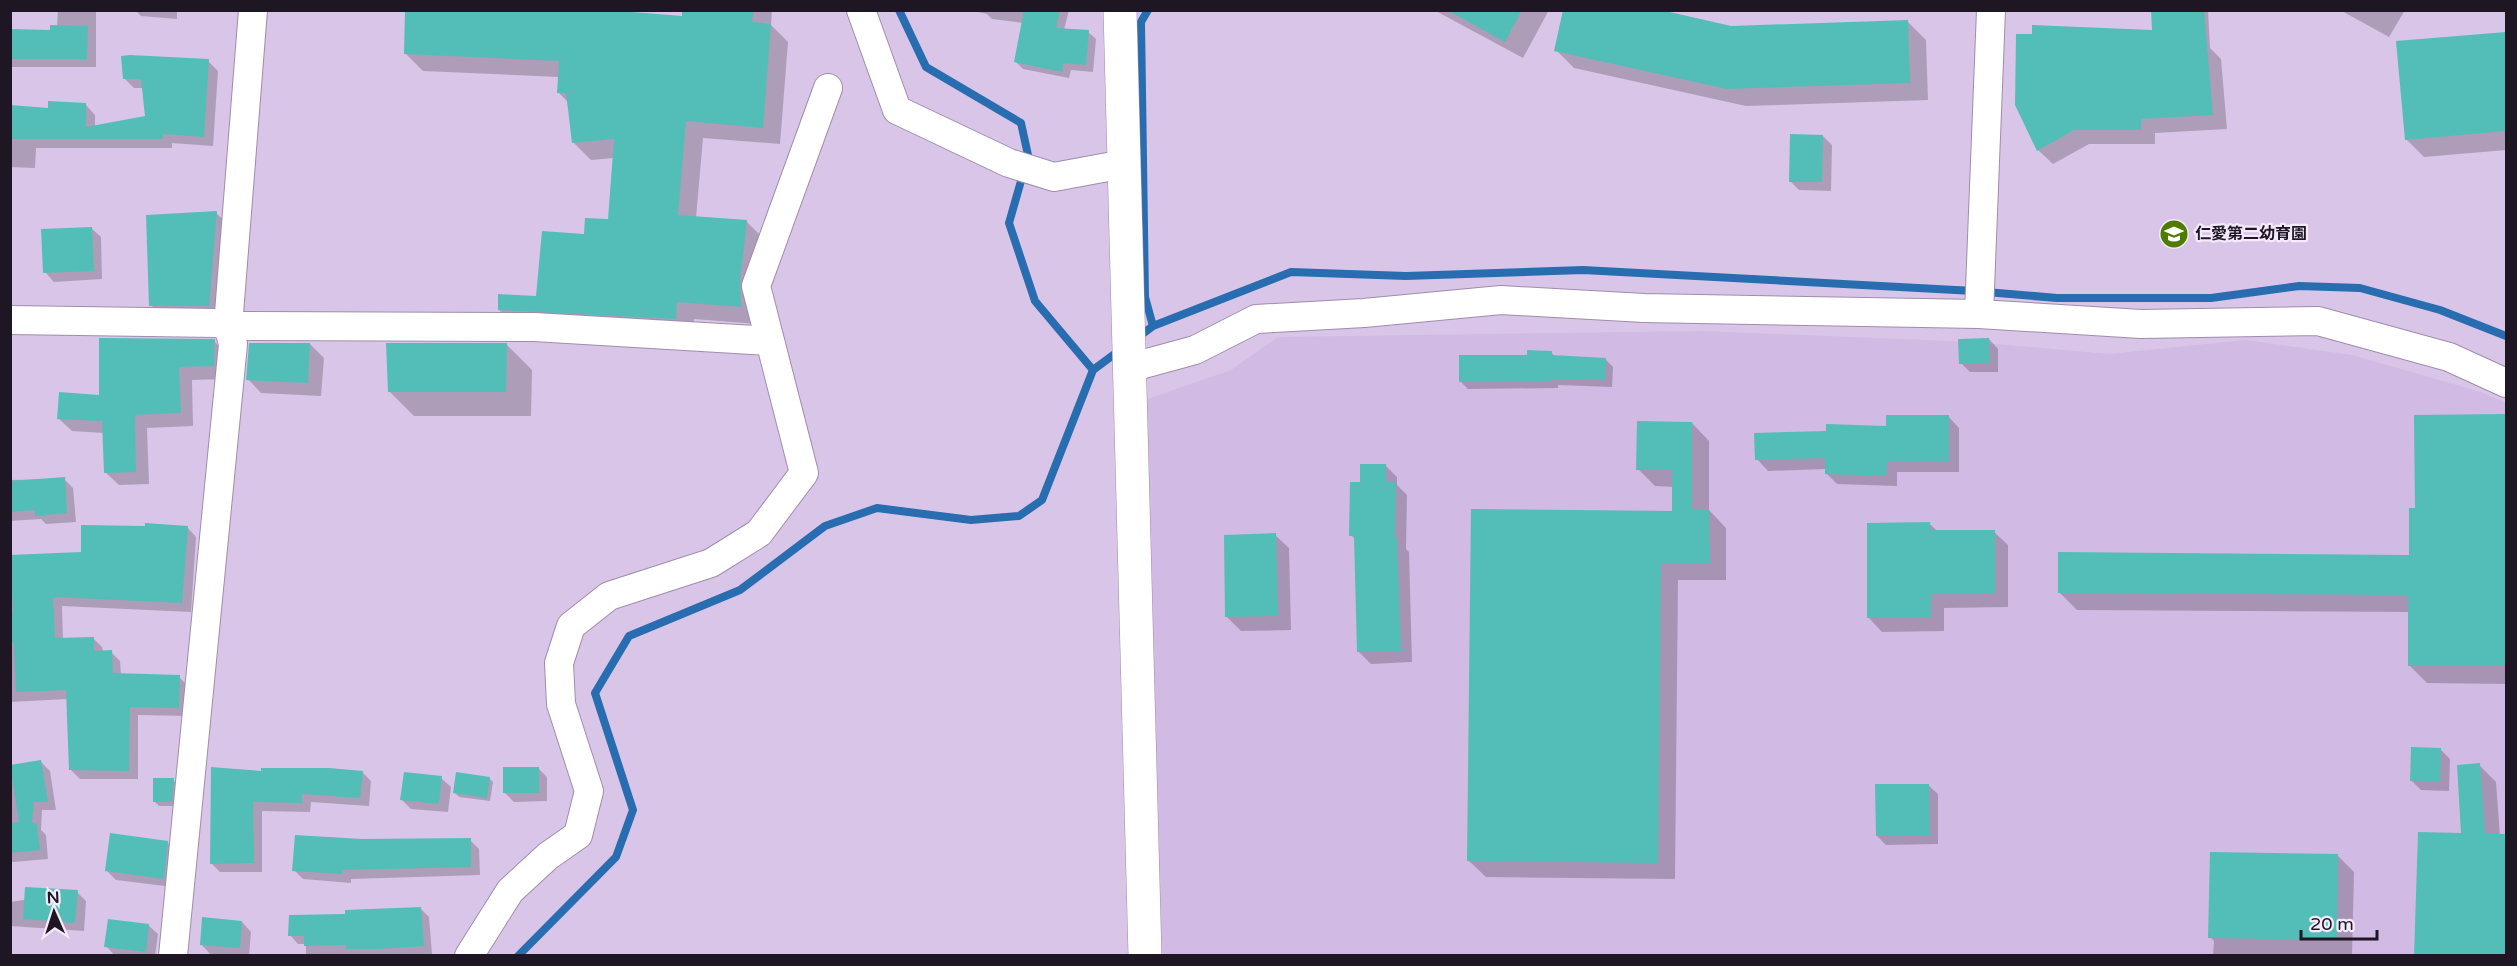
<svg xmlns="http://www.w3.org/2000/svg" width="2517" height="966" font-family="'Varela Round','Noto Sans JP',sans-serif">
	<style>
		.built { fill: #d1bae3 }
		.shadow { fill: #0003 }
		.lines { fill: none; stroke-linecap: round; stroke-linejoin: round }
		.stream { stroke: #286db0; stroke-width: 8 }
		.building { fill: #53beb8 }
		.street-casing { stroke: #9f8dad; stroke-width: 30 }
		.secondary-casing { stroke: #9f8dad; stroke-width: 34 }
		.street { stroke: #fff; stroke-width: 28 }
		.secondary { stroke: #fff; stroke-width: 33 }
		.labels { text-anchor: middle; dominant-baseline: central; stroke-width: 4.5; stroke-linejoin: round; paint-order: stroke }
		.poi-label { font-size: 16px; font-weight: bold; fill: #1e1723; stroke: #f4eafc; text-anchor: start }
	</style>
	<rect width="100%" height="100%" fill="#d9c5e8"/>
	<path class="built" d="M1702 331 1973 342 2110 354 2245 340 2352 355 2481 392 2506 403V955H1152L1136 403 1231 370 1278 337Z"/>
	<path class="shadow" d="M58 10H96V67H10V30L51 32 57 27Z
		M135 10H177V19L141 16Z
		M684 10H772L771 25 788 42 780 144 703 138 696 218 747 222 764 239 757 324 694 319 693 336 517 327 499 310 538 297 585 236 609 221 614 158 591 160 574 143 569 103 558 92 559 77 423 71 406 54 683 18Z
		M969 10H1069L1064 30 1088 32 1096 39 1093 72 1071 70 1069 78 1023 69 1016 62 1023 23 992 19 987 14Z
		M1434 10H1549L1523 58Z
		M2152 10H2208L2210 48 2221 59 2227 129 2155 133V144H2089L2053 164 2038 150 2153 31Z
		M2340 10H2405L2389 37Z
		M1908 22 1926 40 1928 100 1746 106 1574 68 1556 50 1730 28Z
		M2506 33V150L2424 157 2406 139 2398 43Z
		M208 61 218 71 213 146 172 143V148H36L35 168 10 167V106L50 110 86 105 95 115V127L146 117 143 88H134L124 78Z
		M1823 136 1832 145 1831 191 1799 190 1790 181Z
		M216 213 230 226 223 320 164 319 151 305Z
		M91 228 101 237 102 279 54 282 45 272Z
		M1989 339 1998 349V372H1970L1961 363Z
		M214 341 227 354V379L192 380 193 426 147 428 149 484 119 485 105 472 104 433 72 431 58 418Z
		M310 344 324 358 321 396 261 393 248 379Z
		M507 345 532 370 531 416H414L389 391Z
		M1551 352 1555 357 1605 359 1613 367 1612 387 1558 385V388L1468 389 1460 381 1528 357Z
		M1948 416 1959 428V472H1897V486L1837 484 1826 473V469L1768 471 1757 459 1827 433 1887 428Z
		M2416 416H2506V684L2427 683 2409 665 2410 612 2077 610 2059 592 2410 556 2417 509Z
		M1692 423 1709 441V510L1726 528V580H1678L1675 879 1486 877 1468 860 1674 513V487L1655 486 1638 469Z
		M1385 465 1397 477V485L1407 495 1406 549 1409 552 1412 662 1371 664 1359 652 1356 540 1351 535Z
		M64 479 73 488 76 522 46 524 41 519 10 521V480Z
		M1930 524 1938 532H1994L2008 545V607L1944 608V631L1882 632 1869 618Z
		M187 527 196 537 191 612 62 606 63 639 93 638 102 647 103 652H111L120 661 121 675 179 677 188 686V716L138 715V779H80L71 770 68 699 10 702V563L82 554Z
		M1275 535 1289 548 1291 630 1241 631 1227 617Z
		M2440 749 2450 759 2449 791 2421 790 2412 781Z
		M41 762 50 771 56 810H42L41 830 46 835 48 859 13 862 10 860V771Z
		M2479 765 2496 782 2500 836H2506V956H2416L2463 835Z
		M538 768 547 777V801L514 802 505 793Z
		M262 772H362L371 781 369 806 311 802 310 812 262 811V872H220L211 863Z
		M441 778 451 787 448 812 411 809 402 800Z
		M489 778 493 782 490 801 459 797 455 793Z
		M173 780 177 784 175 806H159L154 801Z
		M1928 785 1938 794V844L1886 845 1877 836Z
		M470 840 479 849 480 875 351 879V883L303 879 294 870 362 841Z
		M167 842 176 851 173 887 116 880 107 871Z
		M2337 855 2354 872 2352 956H2213L2214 941 2210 937Z
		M77 892 86 901 84 931 10 926V902Z
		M421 909 429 917 432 954 306 956V944H298L290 935 347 916Z
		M242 922 251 932 249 956 210 954 201 944Z
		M148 925 158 934 155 956H115L106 946Z"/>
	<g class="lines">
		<path class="stream" d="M899 10 926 67 1021 123 1028 155 1027 162
			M1148 10 1141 22 1145 297 1153 326
			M1023 174 1009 223 1035 301 1093 370
			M1986 292 2057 298H2211L2299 286 2360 288 2440 310 2506 336
			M1137 338 1153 326 1291 272 1406 276 1583 270 1974 291
			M518 956 616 857 633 810 595 693 629 636 740 590 825 526 877 508 971 520 1019 516 1042 500 1093 370 1120 350"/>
	</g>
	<path class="building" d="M405 10H607L682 16V10H754L752 22 771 24 763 128 686 121 678 215 747 220 740 281 741 307 677 302 676 319 498 310V294L536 296 542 231 584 234 585 218 608 219 614 139 572 143 566 93H557L559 61 404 54Z
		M1024 10H1060L1056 28 1089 30 1086 65 1063 63 1062 72 1014 62Z
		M1447 10H1522L1505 42Z
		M1563 10H1661L1731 26 1908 20 1910 83 1727 89 1554 51Z
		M2151 10H2204L2213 115 2141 119V130H2074L2037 151 2015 105 2016 34H2032V25L2152 30Z
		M50 25 88 26 87 59H10V29L50 30Z
		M2506 32V131L2405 140 2396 41Z
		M130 55 209 59 204 137 163 134V139H10V105L48 108V101L86 103V127L145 116 141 79H123L121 56Z
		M1790 134 1823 135 1822 182H1789Z
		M217 211 209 306H149L146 215Z
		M92 227 94 271 43 273 41 229Z
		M99 338 215 339 214 366 179 367 181 413 135 415 136 472 104 473 102 421 57 419 59 392 99 395Z
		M1989 338 1990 363 1959 364 1958 339Z
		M249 343H310L308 383 246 380Z
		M386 343H507L506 392H388Z
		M1527 350 1552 351V355L1606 358 1605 380 1551 379V381L1459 382V355H1527Z
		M2506 414V666H2408V595L2058 593V552L2409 555V508H2415L2414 415Z
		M1886 415H1949V461L1887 462 1886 476 1825 474V458L1755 460 1754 433 1826 431V424L1886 426Z
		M1637 421 1692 422V509H1709L1710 563H1661L1658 863 1467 861 1471 509 1672 511V470H1636Z
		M1360 464H1386V482H1396L1395 538H1397L1401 651 1357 652 1354 536H1349L1350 482H1360Z
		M65 477 67 513 35 516V510L10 512V481Z
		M1930 522V530H1995V594H1931V618H1867V523Z
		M145 523 188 526 182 603 53 597 55 638 94 637V651L112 650 113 673 180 675 179 708 130 707 129 771 69 770 66 690 16 692 14 643H10V612H13L10 555 81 552V525L145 526Z
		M1276 533 1278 616 1225 617 1224 535Z
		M2411 747 2441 748 2440 782 2410 781Z
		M41 760 48 802H34L32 823 37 824 40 850 10 853V823L19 822 10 765Z
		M2480 763 2485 834H2506V956H2414L2418 832 2461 833 2457 765Z
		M211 767 261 771V768H329L363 771 360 798 302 794V803L253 802 254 863 210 864Z
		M503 767H539V793H503Z
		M404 772 442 776 439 804 400 800Z
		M456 772 490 777 487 798 453 793Z
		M153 778H174L172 802H153Z
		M1875 784H1929L1930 835 1876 836Z
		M110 833 168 841 164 879 105 871Z
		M295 835 362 839 471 838V867L343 870 342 874 292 871Z
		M2210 852 2338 854 2337 940 2208 938Z
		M25 887 78 890 75 923 23 919Z
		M421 907 424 946 378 949H346V945L304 946V936H288L289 915 345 914V910Z
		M202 917 242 921 240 948 200 945Z
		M108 919 149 924 146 952 104 947Z"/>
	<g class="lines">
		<g class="street-casing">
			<path id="street" d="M861 10 897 110 1009 163 1054 177 1124 164
				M1979 314 1991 10
				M10 320 217 323 228 326 534 327 770 341
				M1129 368 1195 350 1256 319 1364 313 1501 300 1644 308 1979 314 2141 324 2318 321 2449 357 2506 383
				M173 956 233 344 228 326 253 10
				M469 956 510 891 548 856 578 835 589 791 561 704 559 663 571 626 609 596 711 563 759 533 804 473 756 286 828 88"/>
		</g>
		<g class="secondary-casing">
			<path id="secondary" d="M1120 10 1145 956"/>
		</g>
		<use href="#street" class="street"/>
		<use href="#secondary" class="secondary"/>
	</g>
	<defs>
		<g id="school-disc" transform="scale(1.5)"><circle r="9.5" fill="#4e7b00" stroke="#f4eafc"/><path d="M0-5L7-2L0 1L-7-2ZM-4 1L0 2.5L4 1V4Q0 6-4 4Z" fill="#fff"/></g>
	</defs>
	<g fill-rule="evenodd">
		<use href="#school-disc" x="2174" y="234"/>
	</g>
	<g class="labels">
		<g class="poi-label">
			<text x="2195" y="234">仁愛第二幼育園</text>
		</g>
	</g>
	<rect width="2517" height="966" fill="none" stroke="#1e1723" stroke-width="24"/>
	<g transform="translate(54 912) rotate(357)" stroke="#f4eafc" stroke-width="4.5" paint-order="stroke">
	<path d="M0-4.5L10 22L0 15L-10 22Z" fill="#1e1723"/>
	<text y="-9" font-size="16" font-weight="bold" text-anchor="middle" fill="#1e1723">N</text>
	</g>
	<path d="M2301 930v9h76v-9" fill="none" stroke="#1e1723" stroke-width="3"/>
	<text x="2310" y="930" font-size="18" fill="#1e1723" stroke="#f4eafc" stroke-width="4.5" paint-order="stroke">20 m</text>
</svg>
